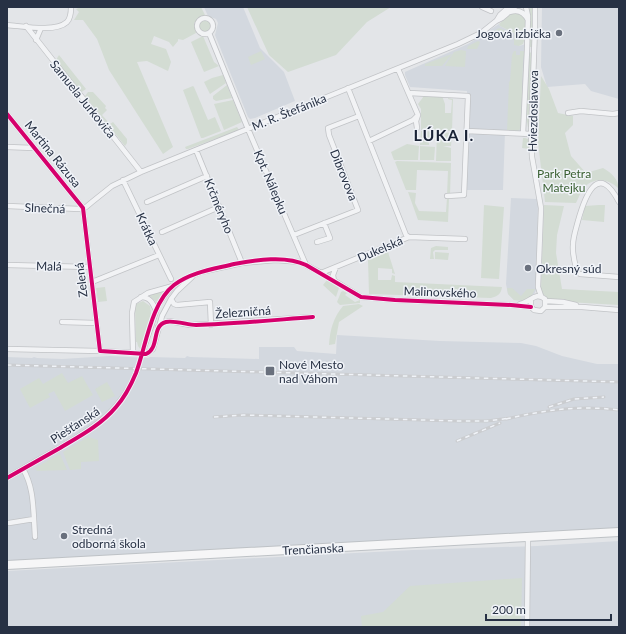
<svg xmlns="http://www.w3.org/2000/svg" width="626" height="634" font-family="Lato,sans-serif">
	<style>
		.built { fill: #d3d8df }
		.green { fill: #d3dcd3 }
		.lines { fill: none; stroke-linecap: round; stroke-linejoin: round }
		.street-tunnel { stroke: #bdc1c7; stroke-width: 4.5; stroke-dasharray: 4.5 2; stroke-linecap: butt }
		.street-casing { stroke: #c1c3c6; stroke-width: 6 }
		.primary-casing { stroke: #bec2c6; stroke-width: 10 }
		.street { stroke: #f2f3f5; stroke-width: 4.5 }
		.primary { stroke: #f6f6f7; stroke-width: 8 }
		.rail-casing { stroke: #cbcdd0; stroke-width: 3 }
		.rail { stroke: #f0f3f8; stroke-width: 1.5; stroke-dasharray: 4.5; stroke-linecap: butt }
		.street-bridge-casing { stroke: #c1c3c6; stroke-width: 6; stroke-linecap: butt }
		.street-bridge { stroke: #f2f3f5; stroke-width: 4.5 }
		.cycleway-casing { stroke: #f0f3f8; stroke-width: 6 }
		.cycleway { stroke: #d6006c; stroke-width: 4 }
		.poi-dot { fill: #69707d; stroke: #f0f3f8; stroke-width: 1.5 }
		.labels { text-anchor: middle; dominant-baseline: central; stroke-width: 3; stroke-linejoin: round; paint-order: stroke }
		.poi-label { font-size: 12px; fill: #273144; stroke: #f0f3f8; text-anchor: start }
		.street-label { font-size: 12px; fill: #273144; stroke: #f0f3f8 }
		.park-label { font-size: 12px; fill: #3b6133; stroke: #f0f3f8 }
		.district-label { font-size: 16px; font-weight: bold; letter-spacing: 1px; fill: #192235; stroke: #f0f3f8 }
	</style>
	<rect width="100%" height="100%" fill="#e3e5e8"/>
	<path class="built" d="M204 7H243L260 48 284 72 295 101 255 118 250 119 248 117 215 35 218 23 216 19 208 16Z
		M542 7H619V99L591 91 585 84 547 87 541 67Z
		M499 24 500 26 514 33 519 46 526 44 520 131H505L503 190H462L467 91 410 87 405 75V72L468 44Z
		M511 198 537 199 538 203 536 290 532 299 525 301 514 300 508 294 506 284Z
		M337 335 440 341 521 343 536 346 562 356 597 364H619V532L7 568V357L32 358 34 357 37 358 62 359 110 356 148 358 150 357 185 358 187 356 190 357 259 359V347H294L297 351 336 354Z
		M619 541V627H7V571L413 550 537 546Z"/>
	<path class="green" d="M81 7H201L205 15 200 17 194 23 196 33 183 40 178 39V41L173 47 169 42 154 36 151 44 166 49 171 62 168 71 147 61 137 62 173 147 163 154 109 70 97 39 83 20H74L79 12 76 9Z
		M247 7H391L367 22 336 55 288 72 269 55Z
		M533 7V47H529L530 26 529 9Z
		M518 12C530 19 525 30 524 41L523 44 519 46 514 45V33L500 26 499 24 511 13Z
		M199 26a6 6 0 1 1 12 0a6 6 0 1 1-12 0Z
		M499 28 512 34H491V42L485 37Z
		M203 36 214 62 219 66 204 72 191 42Z
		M478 41 480 42 479 45 477 49H467L468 46Z
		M461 50 466 51 465 67 445 66 446 64 454 52Z
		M261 51 265 59 251 65 248 57Z
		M514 51H516V55H520V51H525L523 60 521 128 518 131H507L509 82 510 81 512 55Z
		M529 52 532 53 530 127H528L526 116Z
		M452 54 442 66H425V64Z
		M59 55 86 89 80 93 57 64 56 60Z
		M223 75 226 83 210 94 204 82 212 78Z
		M541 76 549 89 558 113 573 116V125L565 133 571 156 586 173 603 168C612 173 618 179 619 189 609 179 593 176 583 189 580 193 578 199 576 203L545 202 538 142Z
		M227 85 232 98 216 101 213 99V96Z
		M193 86 194 87 208 120 215 117 221 131 203 138H201L183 90Z
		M88 92H93L106 106 105 108 107 110 102 115 110 124 113 122 127 139V143L125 146 85 96Z
		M424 96H442L445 104V113H451L452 100 448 99V98L453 99 452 131 421 130V109L418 104Z
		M233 100 242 122 224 130 214 104Z
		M237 127 239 130 188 149H186L185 147Z
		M421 131 436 132V138H429V145H420Z
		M437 132 452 133 451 146H443L451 148V161H436Z
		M523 138H525L528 139 529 149 522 148Z
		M407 144 419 146 418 160H394L391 152Z
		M420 146 435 147 434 160H420Z
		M397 161 451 163 450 195H447L448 171 417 170 416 190H406L395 162Z
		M408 192 416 193 415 203 419 211 446 212 447 198H449L448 222 418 220Z
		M484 205 504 207 499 279 481 278Z
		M544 205 564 206 557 235 556 253 562 289 619 292V305L550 301 543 294 541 289Z
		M599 205H605L604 222 582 220 585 206Z
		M436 246 448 247V250H435L433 252 434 259H430L431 248Z
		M388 252 395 274 392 273V269L378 268V280H391L392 275 395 276V282L502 287C501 294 498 296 491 298L369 294 368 260Z
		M435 252 449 253 448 260 435 259Z
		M327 280 339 288 336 297 323 285Z
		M105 287 107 301 98 302 96 288Z
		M507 288H512L521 296 527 289H535C531 300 525 301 514 300L508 294Z
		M165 290 156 302 149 295Z
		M343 291 347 293 345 295 355 302 360 300V303L340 305 337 302 341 292Z
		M143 301 150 306 151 313 141 350 138 346 137 342H136L135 308 136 304Z
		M359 304 363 306 339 322 335 344 329 345C330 330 333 318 343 306Z
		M62 373 68 383 82 376 93 395 65 411 54 391 48 394 50 397 30 408 20 389 39 378 43 384Z
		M107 382 115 396 102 402 95 389Z
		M88 437 98 440 99 461 81 462V469L70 470 63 452Z
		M60 454 67 470 37 471 35 468Z
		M522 578 521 627H362L361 616 383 612 410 586Z"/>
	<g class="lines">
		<path class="street-tunnel" d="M137 371 141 357"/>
		<g class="street-casing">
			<path id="street" d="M482 7 491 11
				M535 7V28L531 134 532 157 541 208 538 287 541 296
				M510 12C518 9 524 12 528 20
				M197 26a8 8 0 1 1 16 0a8 8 0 1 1-16 0Z
				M497 20 500 15 509 7
				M7 25C22 26 55 33 67 22 71 18 71 12 71 7
				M26 26 141 172
				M209 33 248 129 306 265
				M36 40 41 28
				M398 69 418 115 416 121 417 128
				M348 88 406 235 409 237
				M409 93 468 96 464 195 447 196
				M568 113 581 111 613 114 619 113
				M7 114 83 208
				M467 131 531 134
				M523 134 527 50 528 16 526 7
				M369 141 413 120 418 115
				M7 147 34 148
				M196 150 242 263
				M123 180 171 279
				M147 202 207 176
				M619 202C598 161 585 196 578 221 576 229 573 237 573 245 572 254 575 263 577 272L580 274 619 277
				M7 206 80 209 86 207 92 202 112 186 141 172 458 44 481 33 496 21 502 18 515 7
				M83 208 100 351
				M162 232 219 207
				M294 235 358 210 329 135 328 128 359 116
				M317 242 330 238 324 223
				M7 265 90 267
				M321 273 409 237 465 239
				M334 281 333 275 336 267
				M92 282 159 255
				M141 297C150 297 153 303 156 311
				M171 299 174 304 177 305 210 302 211 325
				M546 301 563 302 576 305
				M520 304C531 302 535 291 545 299V307L541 311 534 310 531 307V300
				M545 307H582L619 310
				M62 322 96 323
				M158 327 163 323 169 321 190 325 313 317
				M7 349 100 351 138 353
				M133 353 132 313 134 302 148 293 173 286
				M146 354 153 349 162 316 171 299 177 291 192 277
				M141 357 158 305 165 295 174 285 184 279 201 272 242 263 276 260 300 262 325 275 361 297 395 300 511 305 531 307
				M7 478C24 468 41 458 58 449 95 427 120 413 137 371
				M34 519 35 537
				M9 523 34 519C33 501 32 484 23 469
				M527 627 528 537"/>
		</g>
		<g class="primary-casing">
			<path id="primary" d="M7 565 619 532"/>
		</g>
		<use href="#street" class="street"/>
		<use href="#primary" class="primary"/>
		<g class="rail-casing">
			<path id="rail" d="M7 365 619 382
				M549 407 574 399 604 397
				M214 417 243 415 458 421H487L511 418
				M506 419C545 410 579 405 619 410
				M457 441 500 423"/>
		</g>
		<use href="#rail" class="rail"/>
		<g class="street-bridge-casing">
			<path id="street-bridge" d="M138 353 146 354"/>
		</g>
		<use href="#street-bridge" class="street-bridge"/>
		<g class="cycleway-casing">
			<path id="cycleway" d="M7 114 83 208 100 351 146 354C160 348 151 326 166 322 174 320 188 325 196 325 235 324 274 320 313 317
				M7 478C25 468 42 458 60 448 80 436 101 425 116 407 125 397 131 385 136 373 146 346 151 303 174 285 191 272 214 269 234 264 256 260 286 255 306 265L361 297 395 300 511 305 531 307"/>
		</g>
		<use href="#cycleway" class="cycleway"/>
	</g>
	<g class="poi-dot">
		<circle cx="559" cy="33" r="4"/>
		<circle cx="528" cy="268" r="4"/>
		<rect x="265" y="366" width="10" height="10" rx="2"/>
		<circle cx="64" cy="536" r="4"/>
	</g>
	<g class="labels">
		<g class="poi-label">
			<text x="551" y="33" text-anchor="end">Jogová izbička</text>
			<text x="536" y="268">Okresný súd</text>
			<text x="279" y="364">Nové Mesto<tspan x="279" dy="14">nad Váhom</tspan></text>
			<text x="72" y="529">Stredná<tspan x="72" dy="14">odborná škola</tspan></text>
		</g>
		<g class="street-label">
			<text transform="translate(83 99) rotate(51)">Samuela Jurkoviča</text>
			<text transform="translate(533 111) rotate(-89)">Hviezdoslavova</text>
			<text transform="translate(289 112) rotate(-22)">M. R. Štefánika</text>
			<text transform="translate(53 154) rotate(51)">Martina Rázusa</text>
			<text transform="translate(344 175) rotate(68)">Dibrovova</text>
			<text transform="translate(271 182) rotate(67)">Kpt. Nálepku</text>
			<text transform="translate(219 206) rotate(68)">Krčméryho</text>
			<text transform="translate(45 208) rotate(2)">Slnečná</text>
			<text transform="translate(147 229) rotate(65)">Krátka</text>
			<text transform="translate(380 249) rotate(-23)">Dukelská</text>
			<text transform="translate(49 266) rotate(1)">Malá</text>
			<text transform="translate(81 280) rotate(-97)">Zelená</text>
			<text transform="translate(440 292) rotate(2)">Malinovského</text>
			<text transform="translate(243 312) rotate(-4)">Železničná</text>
			<text transform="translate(75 425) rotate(-33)">Piešťanská</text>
			<text transform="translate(313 549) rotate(-3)">Trenčianska</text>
		</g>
		<g class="park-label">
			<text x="564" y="173">Park Petra<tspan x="564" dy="14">Matejku</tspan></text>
		</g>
		<g class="district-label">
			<text x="444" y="134">LÚKA I.</text>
		</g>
	</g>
	<rect width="626" height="634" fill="none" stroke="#273144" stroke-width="16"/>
	<path d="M486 614v6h125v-6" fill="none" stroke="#273144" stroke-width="2"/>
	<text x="492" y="614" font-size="12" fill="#273144" stroke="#f0f3f8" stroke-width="3" paint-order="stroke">200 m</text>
</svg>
